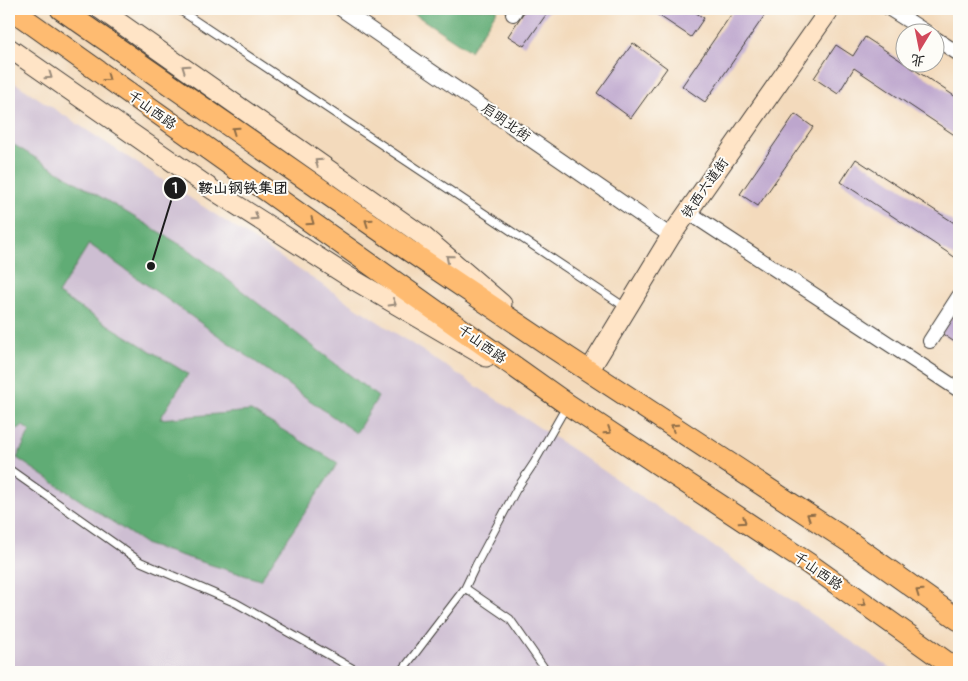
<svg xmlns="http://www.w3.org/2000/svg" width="968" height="681" font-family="Pangolin,'LXGW WenKai TC',sans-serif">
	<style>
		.industrial { fill: #cdbed2 }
		.forest { fill: #60ac74; stroke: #3e6448 }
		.building { fill: #bda6cd }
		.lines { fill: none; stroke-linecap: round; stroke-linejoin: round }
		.service-casing { stroke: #3c3834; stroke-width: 9 }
		.minor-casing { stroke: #3c3834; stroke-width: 16 }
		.secondary-casing { stroke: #3c3834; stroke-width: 21 }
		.primary-casing { stroke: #3c3834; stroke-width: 23 }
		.service { stroke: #fff; stroke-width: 7 }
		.minor { stroke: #fff; stroke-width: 14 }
		.secondary { stroke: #ffe4c6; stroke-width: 19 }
		.primary { stroke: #febb71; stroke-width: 21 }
		.oneway { stroke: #998a7a }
		.oneway2 { stroke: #8d6c46 }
		.labels { text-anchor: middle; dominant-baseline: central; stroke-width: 4; stroke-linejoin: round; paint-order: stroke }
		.street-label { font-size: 14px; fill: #1c1c1c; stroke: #fdfcf7 }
		.leader { fill: none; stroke: #1c1c1c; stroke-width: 2 }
		.callout-dot { fill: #1c1c1c; stroke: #fdfcf7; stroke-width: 2 }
		.mark-label { font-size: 15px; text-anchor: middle; font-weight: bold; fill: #fff }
		.callout-label { font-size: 15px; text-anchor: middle; font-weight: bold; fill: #1c1c1c; stroke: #fdfcf7; stroke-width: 4; stroke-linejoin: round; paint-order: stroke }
	</style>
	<rect width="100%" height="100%" fill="#fdfcf7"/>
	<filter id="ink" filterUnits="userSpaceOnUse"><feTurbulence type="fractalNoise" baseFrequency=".02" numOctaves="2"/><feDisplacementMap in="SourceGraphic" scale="10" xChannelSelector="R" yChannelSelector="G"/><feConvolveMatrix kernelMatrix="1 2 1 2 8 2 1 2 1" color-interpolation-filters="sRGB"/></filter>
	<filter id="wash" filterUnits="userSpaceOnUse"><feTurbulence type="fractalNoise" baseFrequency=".0096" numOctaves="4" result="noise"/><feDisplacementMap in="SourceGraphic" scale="20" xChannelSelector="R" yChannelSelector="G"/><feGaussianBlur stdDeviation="1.12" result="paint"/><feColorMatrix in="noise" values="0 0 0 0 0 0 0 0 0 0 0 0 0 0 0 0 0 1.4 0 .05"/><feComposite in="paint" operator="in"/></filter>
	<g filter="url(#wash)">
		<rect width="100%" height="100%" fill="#f3dabc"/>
		<path class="industrial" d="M9 79 578 453 896 672H9Z"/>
		<path class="forest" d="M407 9H498L470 51Z
			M9 142 191 251 378 397 356 433 89 244 58 294 188 374 160 419 251 411 338 463 260 580 147 545 17 458 30 431 23 426 9 433Z"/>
		<g id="blocks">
			<path class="building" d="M526 9H550L524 46 508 36Z
				M649 9H690L704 18 691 37Z
				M735 9H769L705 102 682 86Z
				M865 37 959 99V138L854 68 838 94 814 78 836 45 853 56Z
				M633 43 667 68 631 118 597 93Z
				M795 114 813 127 758 206 740 194Z
				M856 159 959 226V260L841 182Z
				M956 310 959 312V345L941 333Z"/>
		</g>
	</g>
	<g filter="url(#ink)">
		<use href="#blocks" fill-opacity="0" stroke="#3c3834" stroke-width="1"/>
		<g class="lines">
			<g class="service-casing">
				<path id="service" d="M178 9 625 307
					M9 469 141 562 236 603 359 672
					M465 588 510 619 547 672
					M401 672 465 588 476 565 516 490 534 463 566 407"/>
			</g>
			<g class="minor-casing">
				<path id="minor" d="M341 9 671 236
					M890 9 926 32
					M513 14 516 9
					M936 39 959 54
					M688 212 959 390
					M930 341 959 296"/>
			</g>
			<g class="secondary-casing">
				<path id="secondary" d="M100 9 423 236 502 304
					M9 48 213 190 349 277 486 357
					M589 371 671 236 830 9"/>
			</g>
			<g class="primary-casing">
				<path id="primary" d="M11 9 567 404 809 564 959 671
					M61 9 408 250 552 347 851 543 959 620"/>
			</g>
			<use href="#service" class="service"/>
			<use href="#minor" class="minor"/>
			<use href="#secondary" class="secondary"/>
			<use href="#primary" class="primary"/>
		</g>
		<defs><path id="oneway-chevron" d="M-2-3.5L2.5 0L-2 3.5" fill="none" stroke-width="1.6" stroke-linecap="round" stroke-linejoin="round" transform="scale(1.25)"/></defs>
		<g class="oneway">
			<use href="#oneway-chevron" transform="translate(185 68) rotate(-145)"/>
			<use href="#oneway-chevron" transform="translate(49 76) rotate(35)"/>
			<use href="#oneway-chevron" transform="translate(318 162) rotate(-145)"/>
			<use href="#oneway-chevron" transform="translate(255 217) rotate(33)"/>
			<use href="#oneway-chevron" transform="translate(449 258) rotate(-139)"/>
			<use href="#oneway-chevron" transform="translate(393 303) rotate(30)"/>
		</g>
		<g class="oneway2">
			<use href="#oneway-chevron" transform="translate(107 78) rotate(36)"/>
			<use href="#oneway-chevron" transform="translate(235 130) rotate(-145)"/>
			<use href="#oneway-chevron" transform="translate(311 222) rotate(35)"/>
			<use href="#oneway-chevron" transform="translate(368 222) rotate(-145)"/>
			<use href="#oneway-chevron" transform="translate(674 427) rotate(-147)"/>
			<use href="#oneway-chevron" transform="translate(608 431) rotate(33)"/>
			<use href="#oneway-chevron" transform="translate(810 516) rotate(-147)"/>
			<use href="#oneway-chevron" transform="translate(743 521) rotate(33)"/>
			<use href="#oneway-chevron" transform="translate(919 592) rotate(-145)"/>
			<use href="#oneway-chevron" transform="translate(863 603) rotate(35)"/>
		</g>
	</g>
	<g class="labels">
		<g class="street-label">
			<text transform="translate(152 110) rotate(36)">千山西路</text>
			<text transform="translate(506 122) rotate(35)">启明北街</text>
			<text transform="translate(705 188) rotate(-55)">铁西六道街</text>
			<text transform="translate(482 344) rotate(36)">千山西路</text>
			<text transform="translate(818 571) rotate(35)">千山西路</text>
		</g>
	</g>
	<path class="leader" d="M151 266L175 188"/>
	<g class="callout-dot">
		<circle cx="151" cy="266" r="5"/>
		<circle cx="175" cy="188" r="12"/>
	</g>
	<g class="mark-label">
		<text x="175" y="193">1</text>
	</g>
	<g class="callout-label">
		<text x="243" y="193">鞍山钢铁集团</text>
	</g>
	<rect width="968" height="681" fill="none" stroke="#fdfcf7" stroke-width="30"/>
	<g transform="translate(920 48) rotate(190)"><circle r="24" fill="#fdfcf7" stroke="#a3a29f"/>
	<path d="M0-4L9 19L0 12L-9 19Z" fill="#d1495b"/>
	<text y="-8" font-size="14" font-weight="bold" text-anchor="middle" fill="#1c1c1c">北</text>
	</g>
</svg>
